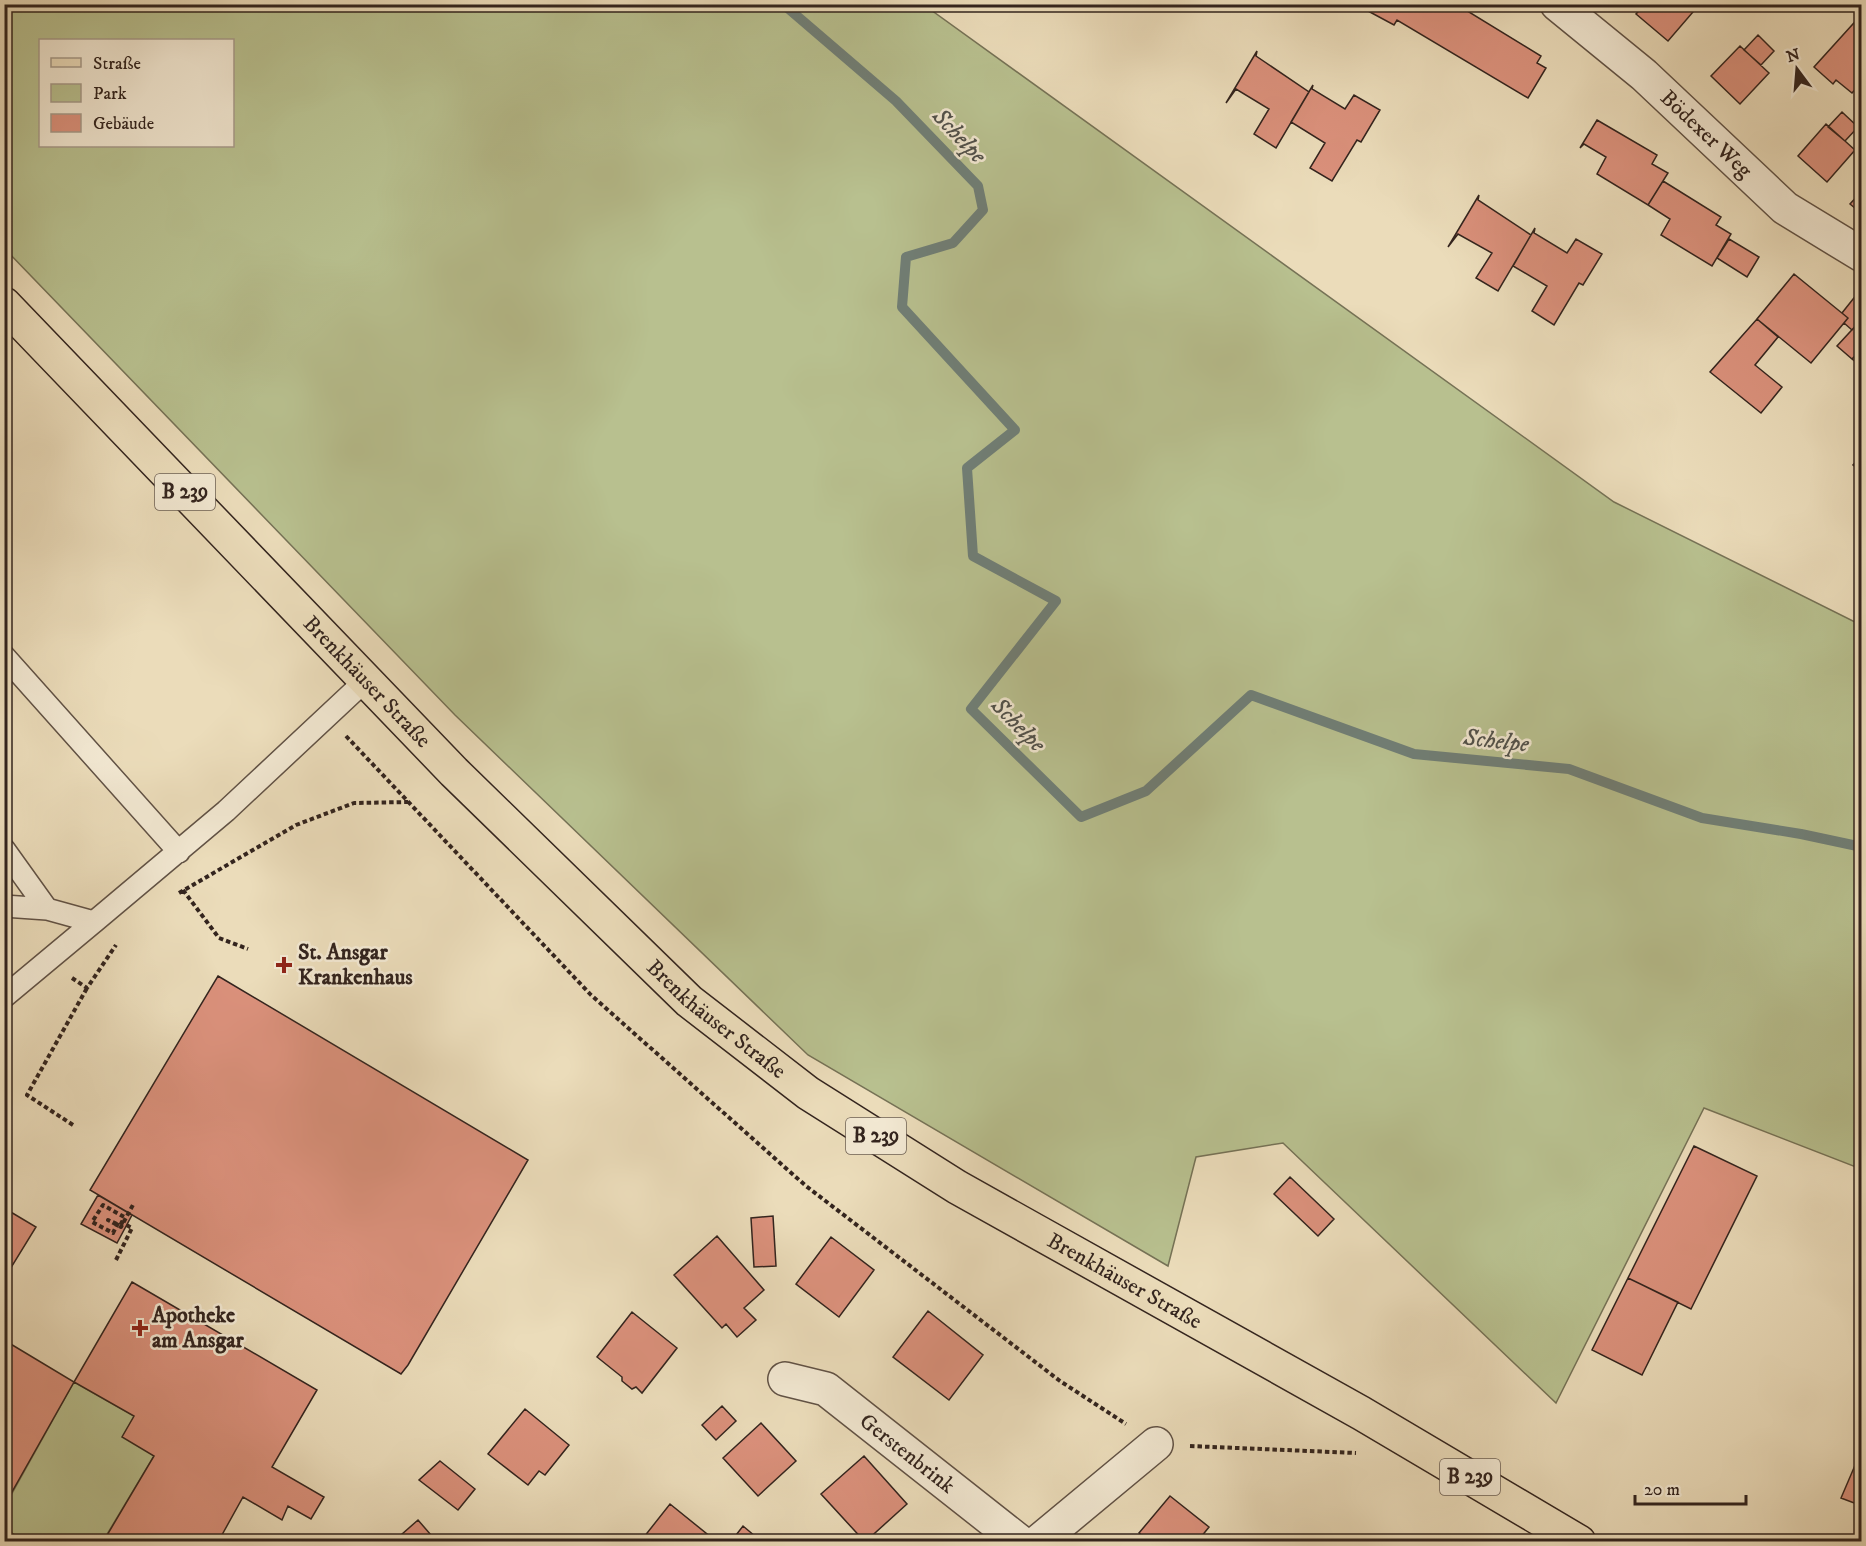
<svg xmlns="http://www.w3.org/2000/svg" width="1866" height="1546" viewBox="0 0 1866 1546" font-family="'IM FELL DW Pica',serif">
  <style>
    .green { fill: #b8c08f; stroke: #767256; stroke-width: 1.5; fill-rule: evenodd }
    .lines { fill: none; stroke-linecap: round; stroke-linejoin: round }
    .stream { stroke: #707f77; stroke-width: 10 }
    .building { fill: #db917c; stroke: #33241e; stroke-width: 1.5 }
    .service-casing { stroke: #615245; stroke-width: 24 }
    .minor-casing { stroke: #615245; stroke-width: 36 }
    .primary-casing { stroke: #33241e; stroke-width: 36 }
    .path { stroke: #33241e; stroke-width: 4; stroke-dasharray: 4.5 3; stroke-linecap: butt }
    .service { stroke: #f2e8d2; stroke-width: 21 }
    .minor { stroke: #f2e8d2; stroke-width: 33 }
    .primary { stroke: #ebdcba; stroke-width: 33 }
    .poi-dot { fill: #8f2418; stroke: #f2e8d2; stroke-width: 2 }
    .labels { text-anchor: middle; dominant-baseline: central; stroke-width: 5; stroke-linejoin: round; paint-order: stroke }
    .shield { fill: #f2e8d2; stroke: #6c5f54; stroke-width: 1.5 }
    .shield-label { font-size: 21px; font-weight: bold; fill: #33241e }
    .street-label { font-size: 22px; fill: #33241e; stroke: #f2e8d2 }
    .poi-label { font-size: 22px; font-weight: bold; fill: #33241e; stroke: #f2e8d2; text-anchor: start }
    .water-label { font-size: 24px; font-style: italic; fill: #51514b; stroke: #f2e8d2 }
  </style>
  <rect width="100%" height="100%" fill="#ebdcba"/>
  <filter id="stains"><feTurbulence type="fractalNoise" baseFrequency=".00333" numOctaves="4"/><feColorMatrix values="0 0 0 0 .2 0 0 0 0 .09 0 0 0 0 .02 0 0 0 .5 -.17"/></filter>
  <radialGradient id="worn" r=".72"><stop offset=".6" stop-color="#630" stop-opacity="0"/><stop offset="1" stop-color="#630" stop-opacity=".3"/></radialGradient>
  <!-- green -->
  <path class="green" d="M 4,5 L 924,5 L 1614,502 L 1861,625 L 1861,1169 L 1704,1108 L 1556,1403 L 1283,1143 L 1196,1157 L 1168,1266 L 808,1055 L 455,715 L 5,249 ZM 40,40 L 232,40 L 232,146 L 40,146 Z
    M 74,1382 L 134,1416 L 154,1456 L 103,1541 L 25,1541 L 5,1529 L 5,1506 Z"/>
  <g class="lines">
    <!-- stream -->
    <path class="stream" d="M 783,4 L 896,101 L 978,186 L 983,210 L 953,243 L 906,257 L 902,307 L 1015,430 L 967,468 L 973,556 L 1056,601 L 971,709 L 1081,817 L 1146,791 L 1251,695 L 1414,754 L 1569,769 L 1702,818 L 1801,834 L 1862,847"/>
  </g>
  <!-- building -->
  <path class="building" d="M 1355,4 L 1456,4 L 1541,56 L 1537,63 L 1546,68 L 1528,98 L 1397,20 L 1394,25 Z
    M 1645,4 L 1699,4 L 1699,5 L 1668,41 L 1636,14 Z
    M 1862,14 L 1862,82 L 1852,93 L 1836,80 L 1833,84 L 1814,67 Z
    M 1758,35 L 1774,51 L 1761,65 L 1744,50 Z
    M 1740,46 L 1769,73 L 1740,104 L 1711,76 Z
    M 1257,51 L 1256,56 L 1309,92 L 1276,148 L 1254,134 L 1269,109 L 1236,89 L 1226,103 Z
    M 1313,85 L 1312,89 L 1345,109 L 1354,95 L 1380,110 L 1361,142 L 1357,140 L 1332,181 L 1310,168 L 1325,143 L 1291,122 Z
    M 1842,112 L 1858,127 L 1845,141 L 1828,127 Z
    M 1597,120 L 1657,155 L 1652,164 L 1668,173 L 1648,205 L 1597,174 L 1606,157 L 1584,144 L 1580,148 Z
    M 1826,124 L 1855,150 L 1827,182 L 1798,156 Z
    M 1663,181 L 1721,217 L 1716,225 L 1731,234 L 1712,266 L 1661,235 L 1670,219 L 1648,205 Z
    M 1862,191 L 1862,214 L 1850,204 Z
    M 1479,195 L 1478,200 L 1531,235 L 1498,291 L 1476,278 L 1492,253 L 1458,234 L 1448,247 Z
    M 1535,228 L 1534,233 L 1567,253 L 1576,239 L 1602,254 L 1583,285 L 1579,283 L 1554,325 L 1532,311 L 1547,286 L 1513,266 Z
    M 1729,239 L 1759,257 L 1747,277 L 1717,258 Z
    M 1794,274 L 1848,318 L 1811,363 L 1757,319 Z
    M 1857,294 L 1862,298 L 1862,319 L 1852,330 L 1844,323 L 1848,318 L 1842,313 Z
    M 1757,319 L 1778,337 L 1755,365 L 1782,387 L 1761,413 L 1710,372 Z
    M 1862,319 L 1862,349 L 1852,359 L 1837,346 Z
    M 1862,349 L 1862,367 L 1852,359 Z
    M 1862,455 L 1862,473 L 1853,465 Z
    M 218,976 L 528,1160 L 408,1365 L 401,1374 L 90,1190 Z
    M 1694,1146 L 1757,1176 L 1691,1309 L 1628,1278 Z
    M 1290,1177 L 1334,1219 L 1318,1236 L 1274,1194 Z
    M 98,1195 L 132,1215 L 117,1243 L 81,1224 Z
    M 4,1208 L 36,1227 L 4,1279 Z
    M 773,1216 L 776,1266 L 754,1267 L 751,1218 Z
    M 717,1236 L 764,1290 L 744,1308 L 756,1320 L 737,1337 L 726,1324 L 722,1328 L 674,1275 Z
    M 831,1237 L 874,1270 L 839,1317 L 796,1284 Z
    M 1628,1278 L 1678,1302 L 1642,1375 L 1592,1350 Z
    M 132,1282 L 317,1390 L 272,1467 L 324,1497 L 311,1519 L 288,1506 L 282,1520 L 243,1497 L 218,1542 L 103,1542 L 154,1456 L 122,1437 L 134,1416 L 74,1382 Z
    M 928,1311 L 983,1355 L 949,1400 L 893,1357 Z
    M 632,1312 L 677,1348 L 642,1393 L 636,1387 L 632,1389 L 622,1381 L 622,1377 L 597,1357 Z
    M 4,1340 L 74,1382 L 4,1506 Z
    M 722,1406 L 736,1421 L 716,1440 L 702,1425 Z
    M 525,1409 L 569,1445 L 545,1475 L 539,1471 L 528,1485 L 488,1454 Z
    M 761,1423 L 796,1461 L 758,1496 L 723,1458 Z
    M 1862,1449 L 1862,1506 L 1841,1498 Z
    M 864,1456 L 907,1504 L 865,1542 L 821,1494 Z
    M 440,1461 L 475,1489 L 458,1510 L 419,1480 Z
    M 1170,1496 L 1209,1527 L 1197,1542 L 1150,1542 L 1139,1533 Z
    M 670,1504 L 717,1542 L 640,1542 Z
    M 418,1520 L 437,1542 L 393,1542 Z
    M 743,1526 L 762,1542 L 733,1539 Z"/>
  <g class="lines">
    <!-- service casing -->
    <g class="service-casing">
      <path id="service" d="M 4,656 L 179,852
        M 4,849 L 47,909
        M 4,906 L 47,909 L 94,922 L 226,811 L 366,680
        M 4,997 L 94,922"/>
    </g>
    <!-- minor casing -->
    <g class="minor-casing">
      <g id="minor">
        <path id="s1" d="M 1557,4 L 1644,75 L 1785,208 L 1862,255"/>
        <path id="s2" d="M 785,1379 L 826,1389 L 1020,1542"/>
        <path d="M 1038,1542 L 1156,1444"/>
      </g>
    </g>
    <!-- primary casing -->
    <g class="primary-casing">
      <g id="primary">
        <path id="s3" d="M 4,304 L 454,772 L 689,1001 L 808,1093 L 957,1187 L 1361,1413 L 1579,1542"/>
      </g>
    </g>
    <!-- path -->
    <path class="path" d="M 346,736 L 591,995 L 806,1186 L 1060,1381 L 1126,1424
      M 183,890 L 219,938 L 248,949
      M 179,893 L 296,825 L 354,803 L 408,802
      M 72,978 L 87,988 L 116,945
      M 73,1125 L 27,1095 L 87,988
      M 117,1224 L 108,1220 L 121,1227 L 134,1203
      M 116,1260 L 132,1228 L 119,1221 L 113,1233 L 92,1222 L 103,1205 L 126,1218
      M 1190,1446 L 1356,1453"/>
    <!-- service -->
    <use href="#service" class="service"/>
    <!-- minor -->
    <use href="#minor" class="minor"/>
    <!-- primary -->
    <use href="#primary" class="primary"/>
  </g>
  <!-- markers -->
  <g class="poi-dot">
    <path d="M281 956h6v6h6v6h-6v6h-6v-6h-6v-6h6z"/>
    <path d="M137 1319h6v6h6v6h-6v6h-6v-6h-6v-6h6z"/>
  </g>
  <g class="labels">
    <!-- shield labels -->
    <g class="shield">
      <rect x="155" y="474" width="60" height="36" rx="4.5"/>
      <rect x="846" y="1118" width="60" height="36" rx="4.5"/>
      <rect x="1440" y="1459" width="60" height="36" rx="4.5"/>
    </g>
    <g class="shield-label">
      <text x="185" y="492">B 239</text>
      <text x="876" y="1136">B 239</text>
      <text x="1470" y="1477">B 239</text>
    </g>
    <!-- street labels -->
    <g class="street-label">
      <text stroke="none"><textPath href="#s1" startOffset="198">Bödexer Weg</textPath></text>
      <text stroke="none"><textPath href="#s3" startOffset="524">Brenkhäuser Straße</textPath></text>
      <text stroke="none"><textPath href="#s3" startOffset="1010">Brenkhäuser Straße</textPath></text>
      <text stroke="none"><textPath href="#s3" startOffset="1496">Brenkhäuser Straße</textPath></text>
      <text stroke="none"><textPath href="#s2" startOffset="146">Gerstenbrink</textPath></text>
    </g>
    <!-- poi labels -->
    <g class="poi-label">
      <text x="298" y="952">St. Ansgar<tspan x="298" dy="25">Krankenhaus</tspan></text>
      <text x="152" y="1315">Apotheke<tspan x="152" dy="25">am Ansgar</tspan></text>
    </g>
    <!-- water labels -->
    <g class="water-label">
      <text transform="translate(959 136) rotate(46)">Schelpe</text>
      <text transform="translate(1018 725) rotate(45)">Schelpe</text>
      <text transform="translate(1496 741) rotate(6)">Schelpe</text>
    </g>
  </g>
  <!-- margin -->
  <rect width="1866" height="1546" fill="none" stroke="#ebdcba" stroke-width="24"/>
  <rect x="6" y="6" width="1854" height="1534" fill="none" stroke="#33241e" stroke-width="3"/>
  <rect x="12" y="12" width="1842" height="1522" fill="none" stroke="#33241e" stroke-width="1.5"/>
  <!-- legend -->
  <rect x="39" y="39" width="195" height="108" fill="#f2e8d2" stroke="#a69a8a" stroke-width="1.5"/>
  <rect x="51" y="58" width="30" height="9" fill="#ebdcba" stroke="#a69a8a" stroke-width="1.5"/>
  <text x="93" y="69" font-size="18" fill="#33241e">Straße</text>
  <rect x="51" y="84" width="30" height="18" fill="#b8c08f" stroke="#a69a8a" stroke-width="1.5"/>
  <text x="93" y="99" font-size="18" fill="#33241e">Park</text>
  <rect x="51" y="114" width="30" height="18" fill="#db917c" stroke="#a69a8a" stroke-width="1.5"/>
  <text x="93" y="129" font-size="18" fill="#33241e">Gebäude</text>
  <!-- north arrow -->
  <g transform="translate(1797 69) rotate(344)" stroke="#f2e8d2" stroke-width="4.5" paint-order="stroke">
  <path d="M0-4.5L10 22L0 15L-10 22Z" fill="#33241e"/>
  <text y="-9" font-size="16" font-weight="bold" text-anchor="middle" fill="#33241e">N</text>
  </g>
  <!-- scale -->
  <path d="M1635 1495v9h111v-9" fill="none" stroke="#33241e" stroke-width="3"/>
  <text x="1644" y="1495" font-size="18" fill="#33241e" stroke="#f2e8d2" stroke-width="4.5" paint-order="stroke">20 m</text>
  <rect width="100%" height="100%" filter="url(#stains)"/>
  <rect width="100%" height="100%" fill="url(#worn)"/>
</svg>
